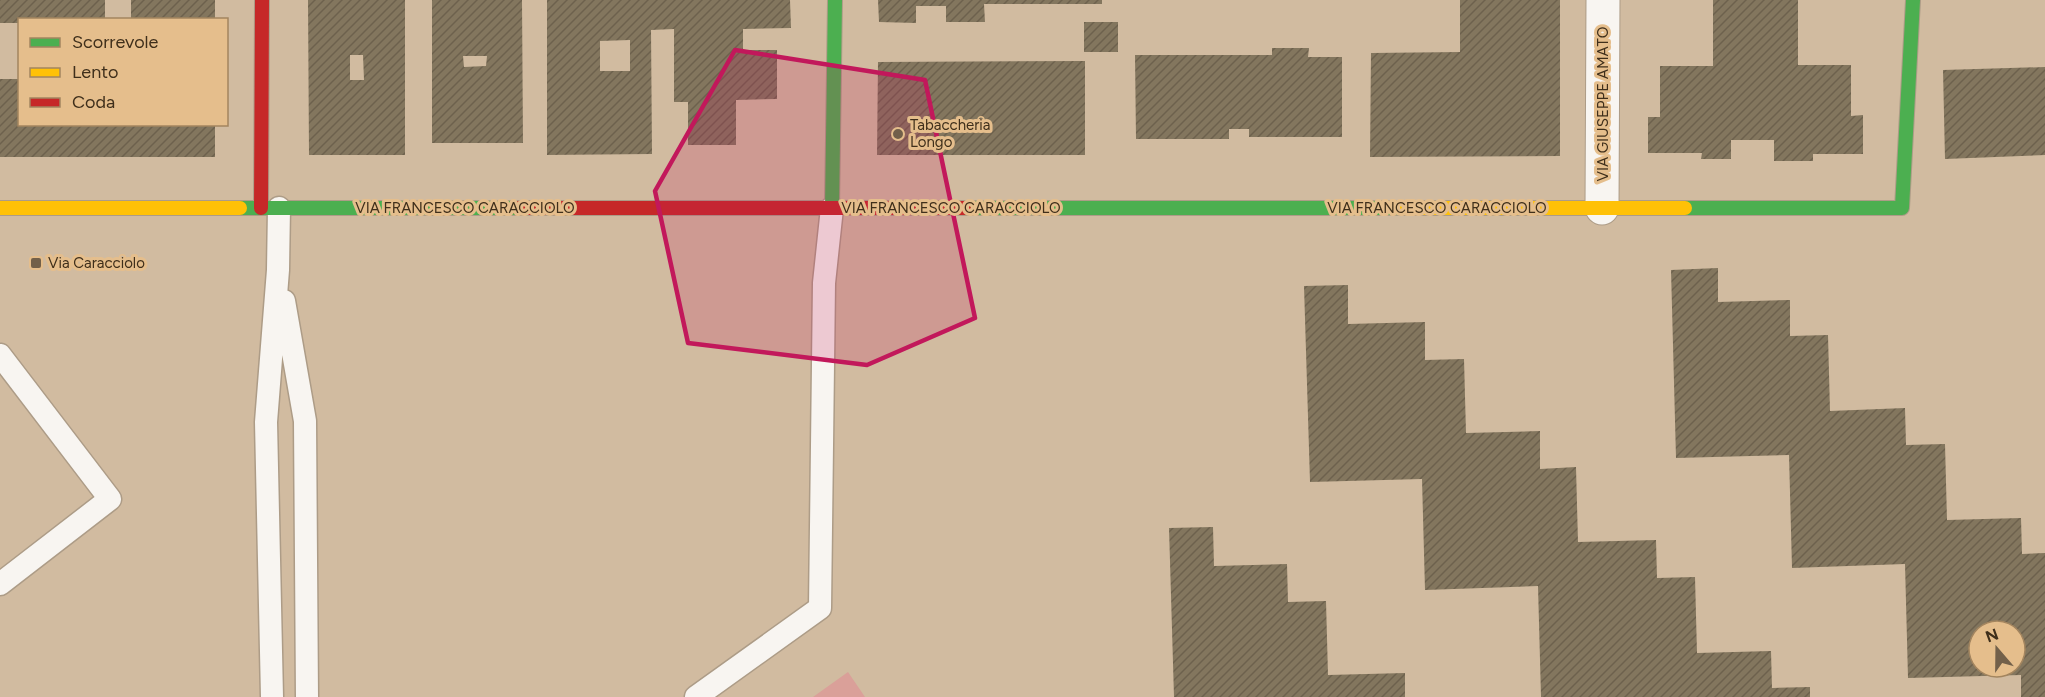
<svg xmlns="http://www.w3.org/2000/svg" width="2045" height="697" viewBox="0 0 2045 697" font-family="Figtree,sans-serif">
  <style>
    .garden { fill: #daa099 }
    .building { fill: url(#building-hatch); fill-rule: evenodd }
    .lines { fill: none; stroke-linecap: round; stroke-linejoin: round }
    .lane-casing { stroke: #ad9c87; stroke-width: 25 }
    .street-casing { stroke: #ad9c87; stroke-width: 35 }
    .fast-casing { stroke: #ad9c87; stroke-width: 16 }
    .slow-casing { stroke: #ad9c87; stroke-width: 16 }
    .jam-casing { stroke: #ad9c87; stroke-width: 16 }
    .lane { stroke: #f8f5f1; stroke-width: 22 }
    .street { stroke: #f8f5f1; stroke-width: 33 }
    .fast { stroke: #4caf50; stroke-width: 14 }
    .slow { stroke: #ffc107; stroke-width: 14 }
    .jam { stroke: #c62828; stroke-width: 14 }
    .marked { fill: #c2185b; fill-opacity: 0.2; stroke: #c2185b; stroke-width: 4.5; stroke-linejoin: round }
    .poi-dot { fill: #72604a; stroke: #e5be8c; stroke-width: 2 }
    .labels { text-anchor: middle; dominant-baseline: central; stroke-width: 6; stroke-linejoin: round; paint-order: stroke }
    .street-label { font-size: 15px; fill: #3f2f1b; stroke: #e5be8c }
    .poi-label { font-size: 15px; fill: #3f2f1b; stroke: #e5be8c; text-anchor: start }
  </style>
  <defs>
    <pattern id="building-hatch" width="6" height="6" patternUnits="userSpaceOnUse" patternTransform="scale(1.5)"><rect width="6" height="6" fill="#83765e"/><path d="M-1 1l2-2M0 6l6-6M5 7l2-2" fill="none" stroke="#6d614d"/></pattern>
  </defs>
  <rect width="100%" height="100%" fill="#d1bba0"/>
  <!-- garden -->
  <path class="garden" d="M 848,672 L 865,697 L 813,697 Z"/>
  <!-- building -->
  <path class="building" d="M 0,0 L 105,0 L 105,20 L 20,20 L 20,23 L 0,23 Z
    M 131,0 L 215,0 L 215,20 L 131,20 Z
    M 308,0 L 405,0 L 405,155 L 309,155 ZM 350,55 L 363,55 L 364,80 L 350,80 Z
    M 432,0 L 522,0 L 523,143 L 432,143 ZM 463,56 L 487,56 L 486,66 L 464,67 Z
    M 547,0 L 790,0 L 791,28 L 743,29 L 743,50 L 777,50 L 777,99 L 736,100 L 736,145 L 688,145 L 688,102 L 674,102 L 674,29 L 651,30 L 652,154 L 547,155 ZM 630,40 L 630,71 L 600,71 L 600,41 Z
    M 878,0 L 1102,0 L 1102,4 L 984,4 L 985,22 L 946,22 L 946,6 L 916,6 L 916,23 L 879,22 Z
    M 1460,0 L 1560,0 L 1560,156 L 1370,157 L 1371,53 L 1460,52 Z
    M 1713,0 L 1798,0 L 1798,65 L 1851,65 L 1851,116 L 1863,115 L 1863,154 L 1813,154 L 1813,161 L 1774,161 L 1774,140 L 1731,140 L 1731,159 L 1701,159 L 1702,153 L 1648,153 L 1648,117 L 1660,117 L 1660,66 L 1713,66 Z
    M 1084,22 L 1118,22 L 1118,52 L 1084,52 Z
    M 1272,48 L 1309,48 L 1308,57 L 1342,57 L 1342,137 L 1249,137 L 1249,129 L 1229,129 L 1229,139 L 1136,139 L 1135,55 L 1272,55 Z
    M 1085,61 L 1085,155 L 877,155 L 878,62 Z
    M 2045,67 L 2045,155 L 1945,159 L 1943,70 Z
    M 0,79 L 20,79 L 20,124 L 215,124 L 215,157 L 0,157 Z
    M 1718,268 L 1718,302 L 1790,300 L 1790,336 L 1828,335 L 1830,411 L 1905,408 L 1906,445 L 1945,444 L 1947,520 L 2021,518 L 2022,554 L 2045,553 L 2045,697 L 2021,697 L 2021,675 L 1908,678 L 1905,564 L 1792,568 L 1789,455 L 1676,458 L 1671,270 ZM 1979,631 L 2015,631 L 2015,667 L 1979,667 Z
    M 1348,285 L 1348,324 L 1425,322 L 1425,360 L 1464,359 L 1466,433 L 1540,431 L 1540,469 L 1576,467 L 1578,542 L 1656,540 L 1657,578 L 1695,577 L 1697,653 L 1771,651 L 1772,688 L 1810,687 L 1810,697 L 1541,697 L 1538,586 L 1425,590 L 1422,479 L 1310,482 L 1304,286 Z
    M 1213,527 L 1214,566 L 1287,564 L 1288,602 L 1326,601 L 1328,675 L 1405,673 L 1405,697 L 1174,697 L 1169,528 Z"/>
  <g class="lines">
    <!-- lane casing -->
    <g class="lane-casing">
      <path id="lane" d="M 284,301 L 305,421 L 307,697
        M 0,355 L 110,499 L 0,584
        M 272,697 L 266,422 L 278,270 L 279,208
        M 696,697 L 820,608 L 824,283 L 832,208"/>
    </g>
    <!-- street casing -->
    <g class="street-casing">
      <path id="street" d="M 1602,208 L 1603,0"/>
    </g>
    <!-- fast casing -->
    <g class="fast-casing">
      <path id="fast" d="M 240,208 L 518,208
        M 832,208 L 835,0
        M 964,208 L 1402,208
        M 1685,208 L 1902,208 L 1913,0"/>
    </g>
    <!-- slow casing -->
    <g class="slow-casing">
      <path id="slow" d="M 0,208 L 240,208
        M 1402,208 L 1685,208"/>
    </g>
    <!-- jam casing -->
    <g class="jam-casing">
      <path id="jam" d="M 261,208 L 262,0
        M 518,208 L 964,208"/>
    </g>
    <!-- lane -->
    <use href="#lane" class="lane"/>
    <!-- street -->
    <use href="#street" class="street"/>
    <!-- fast -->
    <use href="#fast" class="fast"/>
    <!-- slow -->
    <use href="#slow" class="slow"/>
    <!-- jam -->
    <use href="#jam" class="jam"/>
  </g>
  <!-- marked area -->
  <path class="marked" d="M 735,50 L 925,80 L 975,318 L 867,365 L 688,343 L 655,191 Z"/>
  <!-- markers -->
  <g class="poi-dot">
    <circle cx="898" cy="134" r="6"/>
    <rect x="30" y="257" width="12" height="12" rx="3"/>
  </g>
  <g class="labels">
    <!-- street labels -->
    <g class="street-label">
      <text transform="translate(1603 104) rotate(-90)">VIA GIUSEPPE AMATO</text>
      <text x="465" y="208">VIA FRANCESCO CARACCIOLO</text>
      <text x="951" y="208">VIA FRANCESCO CARACCIOLO</text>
      <text x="1437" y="208">VIA FRANCESCO CARACCIOLO</text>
    </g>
    <!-- poi labels -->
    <g class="poi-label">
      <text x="910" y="125">Tabaccheria<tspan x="910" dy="17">Longo</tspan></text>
      <text x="48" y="263">Via Caracciolo</text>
    </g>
  </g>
  <!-- legend -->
  <rect x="18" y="18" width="210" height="108" fill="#e5be8c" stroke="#a3855f" stroke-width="1.5"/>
  <rect x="30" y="38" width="30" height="9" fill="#4caf50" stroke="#a3855f" stroke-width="1.5"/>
  <text x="72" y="48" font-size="18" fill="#3f2f1b">Scorrevole</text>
  <rect x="30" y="68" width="30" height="9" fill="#ffc107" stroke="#a3855f" stroke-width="1.5"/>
  <text x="72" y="78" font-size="18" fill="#3f2f1b">Lento</text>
  <rect x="30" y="98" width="30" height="9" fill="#c62828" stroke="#a3855f" stroke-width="1.5"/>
  <text x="72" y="108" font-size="18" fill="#3f2f1b">Coda</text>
  <!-- north arrow -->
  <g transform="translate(1997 649) rotate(340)"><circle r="28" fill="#e5be8c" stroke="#a3855f" stroke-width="1.5"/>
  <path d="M0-4.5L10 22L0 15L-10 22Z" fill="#72604a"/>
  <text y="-9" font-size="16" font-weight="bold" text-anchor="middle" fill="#3f2f1b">N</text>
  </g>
</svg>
